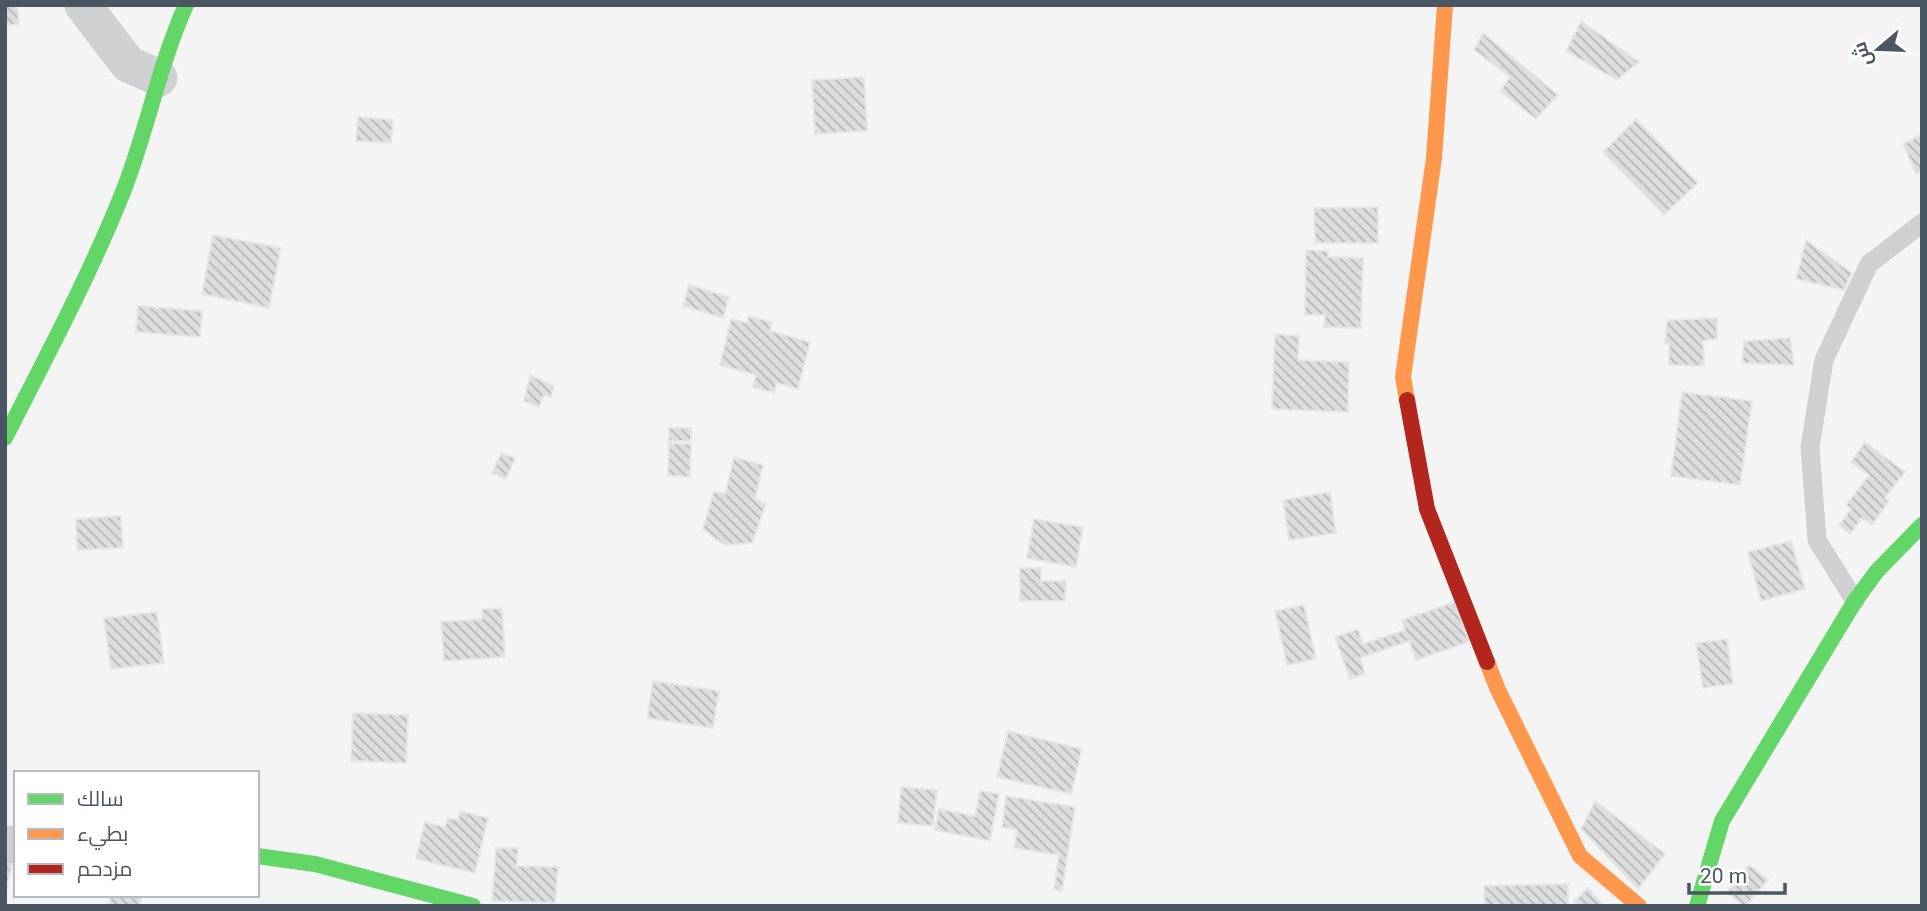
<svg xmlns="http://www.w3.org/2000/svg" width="1927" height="911" viewBox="0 0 1927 911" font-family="Roboto,Cairo,sans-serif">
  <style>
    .building { fill: url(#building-back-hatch); stroke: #e5e6e7; stroke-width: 2 }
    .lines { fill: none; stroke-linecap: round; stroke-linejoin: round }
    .lane { stroke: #ced0d2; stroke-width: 19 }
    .street { stroke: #ced0d2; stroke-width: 37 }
    .fast { stroke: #63d668; stroke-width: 16 }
    .slow { stroke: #ff974d; stroke-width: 16 }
    .jam { stroke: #b3261e; stroke-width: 16 }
  </style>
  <defs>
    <pattern id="building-back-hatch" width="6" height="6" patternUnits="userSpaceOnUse" patternTransform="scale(1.75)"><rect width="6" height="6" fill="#ddddde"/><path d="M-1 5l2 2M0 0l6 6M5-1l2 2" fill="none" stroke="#b5b6b7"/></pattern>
  </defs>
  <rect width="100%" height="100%" fill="#f4f4f4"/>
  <!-- building -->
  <path class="building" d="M 5,5 L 17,5 L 19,24 L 5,26 Z
    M 1581,21 L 1639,62 L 1617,80 L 1566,51 Z
    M 1483,33 L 1558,95 L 1536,119 L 1500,91 L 1510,77 L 1474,50 Z
    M 864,77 L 867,131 L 815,134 L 812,80 Z
    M 358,117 L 393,120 L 391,143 L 356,141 Z
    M 1636,119 L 1698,183 L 1664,215 L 1603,152 Z
    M 1922,134 L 1922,171 L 1916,174 L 1903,144 Z
    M 1378,207 L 1378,243 L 1315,243 L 1314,208 Z
    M 213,235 L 281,248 L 269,308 L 202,294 Z
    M 1806,240 L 1852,273 L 1844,290 L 1796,279 Z
    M 1306,250 L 1328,251 L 1328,257 L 1363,258 L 1361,328 L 1324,327 L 1325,315 L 1305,315 Z
    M 689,285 L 729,297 L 723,318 L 683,306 Z
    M 138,306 L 202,311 L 200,337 L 136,332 Z
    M 749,316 L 772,322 L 770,331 L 810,342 L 798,389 L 777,383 L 774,393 L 753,387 L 756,375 L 720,365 L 731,319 L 747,323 Z
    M 1717,318 L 1717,339 L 1703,341 L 1704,366 L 1669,365 L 1669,344 L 1665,344 L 1667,320 Z
    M 1275,334 L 1299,336 L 1298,360 L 1349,362 L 1348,412 L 1272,409 Z
    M 1790,338 L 1794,365 L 1742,363 L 1744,341 Z
    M 530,375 L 554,386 L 551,397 L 544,395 L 539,407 L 524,401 Z
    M 1682,392 L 1752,401 L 1740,485 L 1671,476 Z
    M 669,428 L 691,428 L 691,441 L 669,441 Z
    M 1865,442 L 1905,472 L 1885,498 L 1889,501 L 1872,525 L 1862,518 L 1850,534 L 1839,525 L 1851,509 L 1846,505 L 1869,475 L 1851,462 Z
    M 669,443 L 691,444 L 690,477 L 668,476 Z
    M 501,453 L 515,458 L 506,479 L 492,473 Z
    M 734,457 L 763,465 L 755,499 L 766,504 L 752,543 L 724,545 L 703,529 L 714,491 L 725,494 Z
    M 1330,492 L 1336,533 L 1289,540 L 1283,500 Z
    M 121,516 L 123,548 L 77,550 L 76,519 Z
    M 1034,519 L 1083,527 L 1076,567 L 1027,558 Z
    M 1791,541 L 1805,589 L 1761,601 L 1748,552 Z
    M 1020,568 L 1041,568 L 1041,581 L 1066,581 L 1065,601 L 1020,601 Z
    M 1455,602 L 1469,642 L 1416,660 L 1409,641 L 1360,658 L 1365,674 L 1350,679 L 1335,637 L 1358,629 L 1363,644 L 1405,630 L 1402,620 Z
    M 1304,605 L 1316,659 L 1287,665 L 1275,611 Z
    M 502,608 L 505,657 L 444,661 L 441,622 L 482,619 L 482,609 Z
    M 157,612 L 164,663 L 111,669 L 104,618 Z
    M 1727,639 L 1733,684 L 1703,688 L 1696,643 Z
    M 653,681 L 719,691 L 713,728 L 647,718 Z
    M 353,713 L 408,715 L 406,763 L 351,761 Z
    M 1008,731 L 1082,749 L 1071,794 L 997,777 Z
    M 901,787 L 937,790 L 933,826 L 898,823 Z
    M 980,791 L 999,794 L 990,841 L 935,830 L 939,809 L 975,816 Z
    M 1006,796 L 1075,807 L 1062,891 L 1054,889 L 1059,855 L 1014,848 L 1017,830 L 1002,827 Z
    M 1595,801 L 1665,854 L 1638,889 L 1581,829 Z
    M 460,811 L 488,818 L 475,873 L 416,859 L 425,822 L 445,827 L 448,818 L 458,820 Z
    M 496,848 L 518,848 L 517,866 L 558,867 L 555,903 L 492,901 Z
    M 5,862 L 12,864 L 6,893 L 5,893 Z
    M 1749,865 L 1768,880 L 1746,906 L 1744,906 L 1727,892 Z
    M 1568,884 L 1568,906 L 1485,906 L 1484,886 Z
    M 1588,888 L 1604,906 L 1578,906 L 1574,901 Z
    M 111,895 L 142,895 L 139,906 L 108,906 Z"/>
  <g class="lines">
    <!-- lane -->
    <path class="lane" d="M 1855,601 L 1817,540 L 1810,447 L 1824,360 L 1869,264 L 1922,223"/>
    <!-- street -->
    <path class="street" d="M 83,5 L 128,64 L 159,78
      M 5,845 L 16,844"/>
    <!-- fast -->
    <path class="fast" d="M 5,438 C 46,357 89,277 123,192 C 147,131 159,65 186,5
      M 257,856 L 315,864 L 473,906
      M 1697,906 L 1722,821 L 1855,601 L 1877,571 L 1922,525"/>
    <!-- slow -->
    <path class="slow" d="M 1407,400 L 1403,377 L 1434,158 L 1445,5
      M 1487,662 L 1498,690 L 1580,856 L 1639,906"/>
    <!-- jam -->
    <path class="jam" d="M 1407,400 L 1427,509 L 1487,662"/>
  </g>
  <!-- border -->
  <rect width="1927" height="911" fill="none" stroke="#4a5661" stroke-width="14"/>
  <!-- legend -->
  <rect x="14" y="771" width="245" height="126" fill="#ffffff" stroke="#b7bbc0" stroke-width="2"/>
  <rect x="28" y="794" width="35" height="10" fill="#63d668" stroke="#b7bbc0" stroke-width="2"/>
  <text x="77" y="806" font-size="21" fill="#4a5661">سالك</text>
  <rect x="28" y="829" width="35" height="10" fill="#ff974d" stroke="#b7bbc0" stroke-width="2"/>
  <text x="77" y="841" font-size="21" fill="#4a5661">بطيء</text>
  <rect x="28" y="864" width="35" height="10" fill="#b3261e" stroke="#b7bbc0" stroke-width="2"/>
  <text x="77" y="876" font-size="21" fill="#4a5661">مزدحم</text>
  <!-- north arrow -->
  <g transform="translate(1878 49) rotate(251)" stroke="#ffffff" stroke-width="5" paint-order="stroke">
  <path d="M0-5L12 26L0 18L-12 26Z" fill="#4a5661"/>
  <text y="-10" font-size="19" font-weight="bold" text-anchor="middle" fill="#4a5661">ش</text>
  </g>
  <!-- scale -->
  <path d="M1689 883v10h96v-10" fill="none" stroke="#4a5661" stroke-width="3.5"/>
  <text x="1700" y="883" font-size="21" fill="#4a5661" stroke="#ffffff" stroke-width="5" paint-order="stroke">20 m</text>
</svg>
